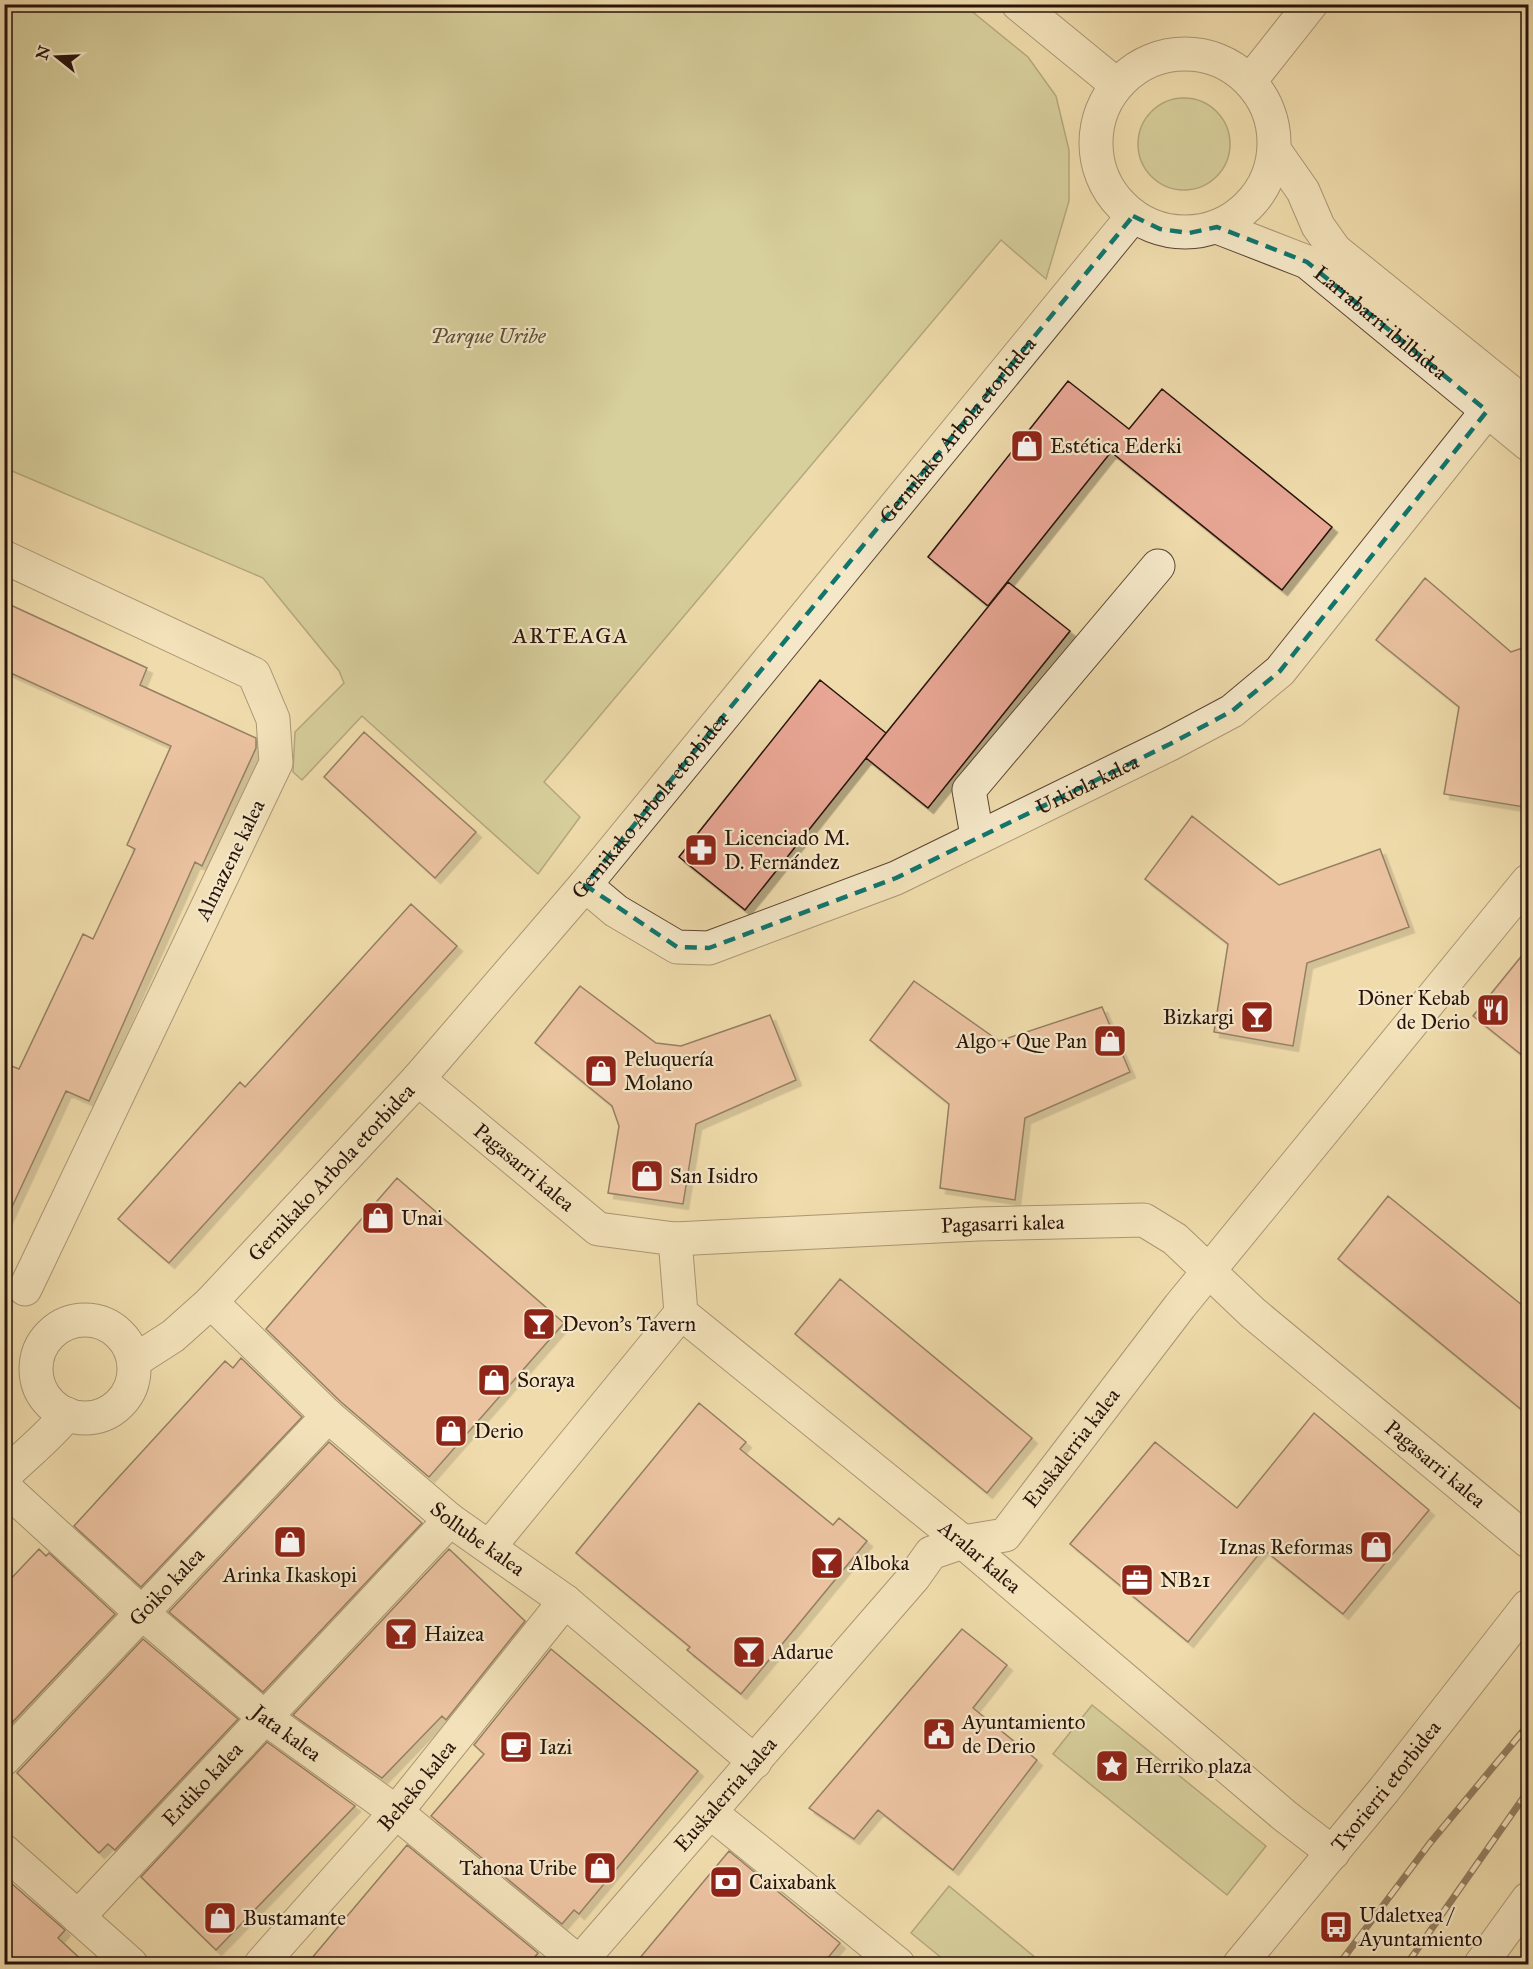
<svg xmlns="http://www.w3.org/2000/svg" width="1533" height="1969" viewBox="0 0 1533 1969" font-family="'IM FELL Great Primer',serif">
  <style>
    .green { fill: #bac089; stroke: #716a4a; stroke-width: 1.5 }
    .building { fill: #e8a694; stroke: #28130b; stroke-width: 1.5; filter: url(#shadow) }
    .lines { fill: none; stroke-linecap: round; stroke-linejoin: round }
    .minor-casing { stroke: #5a4533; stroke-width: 35 }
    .minor { stroke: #f5e8c9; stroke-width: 33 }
    .rail-casing { stroke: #28130b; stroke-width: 7 }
    .rail { stroke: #f5e8c9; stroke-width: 4.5; stroke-dasharray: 14; stroke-linecap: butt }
    .marked { fill: none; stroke: #0f766e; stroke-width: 4.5; stroke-dasharray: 12 8; stroke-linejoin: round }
    .labels { text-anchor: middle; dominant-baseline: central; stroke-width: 4.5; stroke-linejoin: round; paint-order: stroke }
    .street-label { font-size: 21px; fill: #28130b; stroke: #f5e8c9 }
    .park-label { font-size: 21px; font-style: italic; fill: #5b5037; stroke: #f5e8c9 }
    .poi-label { font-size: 21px; fill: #28130b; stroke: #f5e8c9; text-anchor: start }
    .neighbourhood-label { font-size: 22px; letter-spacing: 1.5px; fill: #28130b; stroke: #f5e8c9 }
  </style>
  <defs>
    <filter id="shadow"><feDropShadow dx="5.5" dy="5.5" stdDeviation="0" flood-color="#0004"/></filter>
  </defs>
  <rect width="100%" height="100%" fill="#efdbac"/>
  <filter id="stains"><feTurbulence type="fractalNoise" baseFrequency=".00333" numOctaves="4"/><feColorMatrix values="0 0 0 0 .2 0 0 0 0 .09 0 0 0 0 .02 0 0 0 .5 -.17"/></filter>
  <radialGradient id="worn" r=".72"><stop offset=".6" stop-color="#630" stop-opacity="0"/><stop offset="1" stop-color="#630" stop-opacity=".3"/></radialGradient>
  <!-- green -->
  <path class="green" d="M 5,4 L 964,5 L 1028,57 L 1056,96 L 1069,150 L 1069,201 L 1046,279 L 1001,240 L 544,782 L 580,817 L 538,874 L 362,716 L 302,780 L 293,772 L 295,732 L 344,683 L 339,671 L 263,578 L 5,468 Z
    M1138 144a46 46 0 1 1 92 0a46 46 0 1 1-92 0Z
    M 1092,1705 L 1266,1846 L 1227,1895 L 1053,1754 Z
    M 949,1886 L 1043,1964 L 949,1964 L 911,1933 Z"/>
  <!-- building -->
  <path class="building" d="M 1068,381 L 1129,429 L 1162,389 L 1332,527 L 1282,590 L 1111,452 L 988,606 L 928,557 Z
    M 1425,578 L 1511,652 L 1528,646 L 1528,777 L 1524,807 L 1444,794 L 1459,707 L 1376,640 Z
    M 1008,582 L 1070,631 L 928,808 L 866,758 Z
    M 4,602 L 147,668 L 140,685 L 256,738 L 256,748 L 202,866 L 195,862 L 89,1101 L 66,1091 L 4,1224 L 4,1063 L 19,1069 L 83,934 L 93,939 L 135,849 L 127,845 L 171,746 L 4,670 Z
    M 820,680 L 886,733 L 745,910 L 679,857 Z
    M 364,732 L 476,832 L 435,878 L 324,777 Z
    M 1192,816 L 1279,885 L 1380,849 L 1409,927 L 1307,963 L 1293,1046 L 1214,1032 L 1228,944 L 1145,879 Z
    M 411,904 L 457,946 L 169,1263 L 118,1219 L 240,1082 L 245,1087 Z
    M 1528,948 L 1528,1060 L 1473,1016 Z
    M 914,981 L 999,1041 L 1102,1007 L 1130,1072 L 1025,1118 L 1015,1200 L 940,1188 L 949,1104 L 870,1040 Z
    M 580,986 L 656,1043 L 681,1046 L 770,1015 L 796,1080 L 696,1124 L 683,1204 L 608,1193 L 619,1126 L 612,1106 L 535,1043 Z
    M 397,1178 L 564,1323 L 429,1477 L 341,1402 L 266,1329 Z
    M 1388,1196 L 1528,1310 L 1528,1415 L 1338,1259 Z
    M 840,1279 L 1032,1438 L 987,1493 L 795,1334 Z
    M 241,1358 L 302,1417 L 141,1587 L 74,1526 L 225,1361 L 233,1368 Z
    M 699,1403 L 746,1442 L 740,1449 L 833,1525 L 839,1518 L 867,1541 L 741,1694 L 687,1650 L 690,1647 L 576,1553 Z
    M 1314,1413 L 1429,1510 L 1343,1614 L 1263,1549 L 1188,1642 L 1070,1544 L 1155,1442 L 1237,1508 Z
    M 329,1442 L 422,1523 L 263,1692 L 169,1612 Z
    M 39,1549 L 46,1556 L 49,1553 L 115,1614 L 4,1731 L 4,1586 Z
    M 449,1549 L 525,1621 L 446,1720 L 442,1716 L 382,1778 L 293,1715 Z
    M 962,1629 L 1007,1665 L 973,1708 L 1037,1760 L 953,1870 L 878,1810 L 854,1839 L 809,1808 Z
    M 143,1639 L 238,1719 L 115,1850 L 108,1844 L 99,1853 L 17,1773 Z
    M 551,1649 L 698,1771 L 579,1914 L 574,1910 L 562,1924 L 431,1816 L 484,1754 L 474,1745 Z
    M 267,1742 L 355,1806 L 216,1950 L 141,1877 Z
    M 407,1845 L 538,1953 L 528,1965 L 306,1965 Z
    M 729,1851 L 840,1943 L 822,1965 L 634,1965 Z
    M 4,1877 L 65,1930 L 58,1938 L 87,1965 L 4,1965 Z"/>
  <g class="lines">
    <!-- minor casing -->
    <g class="minor-casing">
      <g id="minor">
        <path d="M 1018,4 L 1117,85"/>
        <circle cx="1185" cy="143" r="89"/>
        <path d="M 1250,81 L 1311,4"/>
        <path d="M 1275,151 L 1303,191 L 1318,226 L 1335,250 L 1528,406"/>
        <path id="s1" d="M 1217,227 L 1307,262 L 1528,444"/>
        <path d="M 4,557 L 254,674 L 273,719 L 276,763 L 25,1289"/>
        <path d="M 977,836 L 969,790 L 1158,566"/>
        <path id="s2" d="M 585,885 L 616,911 L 677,947 L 709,948 L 896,878 L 1170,744 L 1232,711 L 1280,671 L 1487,411"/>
        <path id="s3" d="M 418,1079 L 598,1229 L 675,1239 L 978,1224 L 1144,1220 L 1175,1239 L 1253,1313 L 1528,1541"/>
        <path id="s4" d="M 675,1239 L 681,1313 L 963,1542 L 1285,1816 L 1333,1853"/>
        <path id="s5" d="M 211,1302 L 328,1416 L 450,1520 L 565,1601 L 755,1762"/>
        <circle cx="85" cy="1369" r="49"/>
        <path id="s6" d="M 134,1361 L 173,1336 L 211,1302 L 418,1079 L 585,885 L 1133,216"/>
        <path d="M 4,1476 C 25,1455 49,1437 67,1414"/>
        <path id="s7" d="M 4,1487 L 143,1614 L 264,1717 L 396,1812 L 581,1964"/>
        <path d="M 490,1546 L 681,1313"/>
        <path id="s8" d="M 4,1759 L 328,1416"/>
        <path d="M 710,1812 L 898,1964"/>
        <path d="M 4,1851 L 131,1964"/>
        <path id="s9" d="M 78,1917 L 450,1520"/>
        <path id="s10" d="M 261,1964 L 396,1812 L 565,1601"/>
        <path id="s11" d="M 578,1964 L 914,1577 L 931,1553 L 963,1542 L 1005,1535 L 1180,1306 L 1528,881"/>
        <path id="s12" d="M 1240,1964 L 1384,1790 L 1528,1606"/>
        <path d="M 1481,1964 L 1528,1899"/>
      </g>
    </g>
    <!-- minor -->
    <use href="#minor" class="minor"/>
    <!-- rail casing -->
    <g class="rail-casing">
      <path id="rail" d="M 1339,1964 L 1430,1843 L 1528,1725
        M 1407,1964 L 1528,1791"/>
    </g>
    <!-- rail -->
    <use href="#rail" class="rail"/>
  </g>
  <!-- marked area -->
  <path d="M0 0H1533V1969H0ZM 1133,216 L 1160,229 L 1189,233 L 1217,227 L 1307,262 L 1487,411 L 1280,671 L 1232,711 L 1170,744 L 896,878 L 709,948 L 677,947 L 585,885 Z" fill="#efdbac" fill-opacity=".55" fill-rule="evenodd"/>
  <path class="marked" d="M 1133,216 L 1160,229 L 1189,233 L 1217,227 L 1307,262 L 1487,411 L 1280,671 L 1232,711 L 1170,744 L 896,878 L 709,948 L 677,947 L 585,885 Z"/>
  <!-- icons -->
  <defs>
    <g id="shop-square" transform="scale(1.725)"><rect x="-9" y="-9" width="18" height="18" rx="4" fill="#8f2418" stroke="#f5e8c9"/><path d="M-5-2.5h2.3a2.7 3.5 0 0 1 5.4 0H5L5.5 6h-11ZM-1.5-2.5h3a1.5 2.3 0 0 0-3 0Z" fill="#fff"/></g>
    <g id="pharmacy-square" transform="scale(1.725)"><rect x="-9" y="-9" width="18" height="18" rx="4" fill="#8f2418" stroke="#f5e8c9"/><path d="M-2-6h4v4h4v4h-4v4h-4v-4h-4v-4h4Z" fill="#fff"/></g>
    <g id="restaurant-square" transform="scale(1.725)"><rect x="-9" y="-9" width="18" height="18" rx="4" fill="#8f2418" stroke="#f5e8c9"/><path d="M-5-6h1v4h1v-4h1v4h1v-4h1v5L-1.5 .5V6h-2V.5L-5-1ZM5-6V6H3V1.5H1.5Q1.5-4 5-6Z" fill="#fff"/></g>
    <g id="bar-square" transform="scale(1.725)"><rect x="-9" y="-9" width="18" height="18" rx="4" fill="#8f2418" stroke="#f5e8c9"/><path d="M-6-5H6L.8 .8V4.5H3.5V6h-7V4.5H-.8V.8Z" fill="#fff"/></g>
    <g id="office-square" transform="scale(1.725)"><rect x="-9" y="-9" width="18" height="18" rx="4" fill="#8f2418" stroke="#f5e8c9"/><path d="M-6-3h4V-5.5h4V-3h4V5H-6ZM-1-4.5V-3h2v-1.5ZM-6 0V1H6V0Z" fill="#fff"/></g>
    <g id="civic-square" transform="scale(1.725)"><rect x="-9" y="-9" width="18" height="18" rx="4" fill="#8f2418" stroke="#f5e8c9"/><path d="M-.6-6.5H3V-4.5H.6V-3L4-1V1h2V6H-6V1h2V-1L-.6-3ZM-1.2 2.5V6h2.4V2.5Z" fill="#fff"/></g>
    <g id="cafe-square" transform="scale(1.725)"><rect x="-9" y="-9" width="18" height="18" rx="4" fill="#8f2418" stroke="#f5e8c9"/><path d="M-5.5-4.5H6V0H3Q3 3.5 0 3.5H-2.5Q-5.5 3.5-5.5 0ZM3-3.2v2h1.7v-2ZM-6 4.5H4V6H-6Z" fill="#fff"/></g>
    <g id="sight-square" transform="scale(1.725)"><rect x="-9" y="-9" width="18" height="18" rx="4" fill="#8f2418" stroke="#f5e8c9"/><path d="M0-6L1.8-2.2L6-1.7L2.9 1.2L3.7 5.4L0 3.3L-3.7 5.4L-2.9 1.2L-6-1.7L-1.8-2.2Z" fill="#fff"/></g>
    <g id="bank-square" transform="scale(1.725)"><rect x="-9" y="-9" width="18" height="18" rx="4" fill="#8f2418" stroke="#f5e8c9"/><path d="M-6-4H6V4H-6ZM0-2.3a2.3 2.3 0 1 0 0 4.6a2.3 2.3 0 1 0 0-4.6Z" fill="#fff"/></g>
    <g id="bus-square" transform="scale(1.725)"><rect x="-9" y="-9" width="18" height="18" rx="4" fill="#8f2418" stroke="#f5e8c9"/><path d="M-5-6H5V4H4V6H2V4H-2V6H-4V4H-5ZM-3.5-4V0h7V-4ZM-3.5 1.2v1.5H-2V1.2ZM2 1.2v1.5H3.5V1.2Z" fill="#fff"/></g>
  </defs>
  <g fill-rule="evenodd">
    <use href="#shop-square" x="1027" y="446"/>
    <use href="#pharmacy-square" x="701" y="850"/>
    <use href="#restaurant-square" x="1493" y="1010"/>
    <use href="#bar-square" x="1257" y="1017"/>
    <use href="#shop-square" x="1110" y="1041"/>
    <use href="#shop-square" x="601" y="1071"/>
    <use href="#shop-square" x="647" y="1176"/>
    <use href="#shop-square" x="378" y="1218"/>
    <use href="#bar-square" x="539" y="1324"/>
    <use href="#shop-square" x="494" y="1380"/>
    <use href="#shop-square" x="451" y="1431"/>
    <use href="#shop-square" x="290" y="1542"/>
    <use href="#shop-square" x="1376" y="1547"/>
    <use href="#bar-square" x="827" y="1563"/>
    <use href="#office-square" x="1137" y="1580"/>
    <use href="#bar-square" x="401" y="1634"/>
    <use href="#bar-square" x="749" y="1652"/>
    <use href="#civic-square" x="939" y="1734"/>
    <use href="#cafe-square" x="516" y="1747"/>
    <use href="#sight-square" x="1112" y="1766"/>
    <use href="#shop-square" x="600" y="1868"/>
    <use href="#bank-square" x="726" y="1882"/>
    <use href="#shop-square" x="220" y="1918"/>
    <use href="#bus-square" x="1336" y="1927"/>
  </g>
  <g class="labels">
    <!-- street labels -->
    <g class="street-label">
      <text stroke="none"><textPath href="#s1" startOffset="192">Larrabarri ibilbidea</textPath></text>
      <text stroke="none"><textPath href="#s6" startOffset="1246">Gernikako Arbola etorbidea</textPath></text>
      <text stroke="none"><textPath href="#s2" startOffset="556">Urkiola kalea</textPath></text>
      <text stroke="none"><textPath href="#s6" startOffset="760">Gernikako Arbola etorbidea</textPath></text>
      <text transform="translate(230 860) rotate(-64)">Almazene kalea</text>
      <text stroke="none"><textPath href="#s3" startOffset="138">Pagasarri kalea</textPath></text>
      <text stroke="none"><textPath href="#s6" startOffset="274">Gernikako Arbola etorbidea</textPath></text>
      <text stroke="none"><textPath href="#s3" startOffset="640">Pagasarri kalea</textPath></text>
      <text stroke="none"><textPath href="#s11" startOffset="728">Euskalerria kalea</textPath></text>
      <text stroke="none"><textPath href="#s3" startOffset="1162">Pagasarri kalea</textPath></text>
      <text stroke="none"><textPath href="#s5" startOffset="357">Sollube kalea</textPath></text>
      <text stroke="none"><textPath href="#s4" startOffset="460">Aralar kalea</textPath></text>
      <text stroke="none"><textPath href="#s8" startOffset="237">Goiko kalea</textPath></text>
      <text stroke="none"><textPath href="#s7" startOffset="375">Jata kalea</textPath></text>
      <text stroke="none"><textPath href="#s9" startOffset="182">Erdiko kalea</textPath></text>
      <text stroke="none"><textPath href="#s10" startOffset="237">Beheko kalea</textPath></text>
      <text stroke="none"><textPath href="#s12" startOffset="230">Txorierri etorbidea</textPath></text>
      <text stroke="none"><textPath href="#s11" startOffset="225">Euskalerria kalea</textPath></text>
    </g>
    <!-- park labels -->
    <g class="park-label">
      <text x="488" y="336">Parque Uribe</text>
    </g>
    <!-- poi labels -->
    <g class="poi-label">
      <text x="1050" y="446">Estética Ederki</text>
      <text x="724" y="838">Licenciado M.<tspan x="724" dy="24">D. Fernández</tspan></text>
      <text x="1470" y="998" text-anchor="end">Döner Kebab<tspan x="1470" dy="24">de Derio</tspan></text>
      <text x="1234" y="1017" text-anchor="end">Bizkargi</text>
      <text x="1087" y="1041" text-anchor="end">Algo + Que Pan</text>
      <text x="624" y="1059">Peluquería<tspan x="624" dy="24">Molano</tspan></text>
      <text x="670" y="1176">San Isidro</text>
      <text x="401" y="1218">Unai</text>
      <text x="562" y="1324">Devon's Tavern</text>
      <text x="517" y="1380">Soraya</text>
      <text x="474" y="1431">Derio</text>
      <text x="1353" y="1547" text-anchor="end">Iznas Reformas</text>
      <text x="850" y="1563">Alboka</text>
      <text x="290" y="1575" text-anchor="middle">Arinka Ikaskopi</text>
      <text x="1160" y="1580">NB21</text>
      <text x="424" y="1634">Haizea</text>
      <text x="772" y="1652">Adarue</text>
      <text x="962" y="1722">Ayuntamiento<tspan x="962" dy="24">de Derio</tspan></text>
      <text x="539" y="1747">Iazi</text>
      <text x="1135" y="1766">Herriko plaza</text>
      <text x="577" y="1868" text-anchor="end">Tahona Uribe</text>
      <text x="749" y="1882">Caixabank</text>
      <text x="1359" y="1915">Udaletxea /<tspan x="1359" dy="24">Ayuntamiento</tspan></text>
      <text x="243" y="1918">Bustamante</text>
    </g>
    <!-- neighbourhood labels -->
    <g class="neighbourhood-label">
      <text x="571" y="635">ARTEAGA</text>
    </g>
  </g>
  <!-- margin -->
  <rect width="1533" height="1969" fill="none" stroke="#efdbac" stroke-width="24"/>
  <rect x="6" y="6" width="1521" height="1957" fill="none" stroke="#28130b" stroke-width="3"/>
  <rect x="12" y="12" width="1509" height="1945" fill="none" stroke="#28130b" stroke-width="1.5"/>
  <!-- north arrow -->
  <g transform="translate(57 57) rotate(288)" stroke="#f5e8c9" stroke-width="4.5" paint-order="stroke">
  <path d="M0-4.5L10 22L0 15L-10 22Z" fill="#28130b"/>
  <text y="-9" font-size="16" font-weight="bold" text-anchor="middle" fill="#28130b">N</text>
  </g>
  <rect width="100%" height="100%" filter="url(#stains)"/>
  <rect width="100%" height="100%" fill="url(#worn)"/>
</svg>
